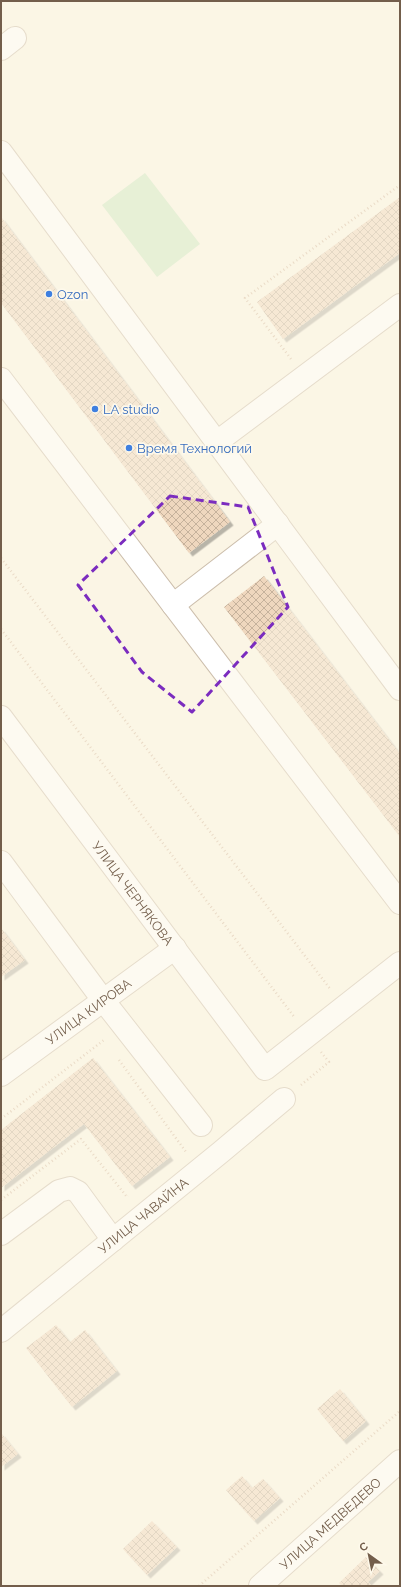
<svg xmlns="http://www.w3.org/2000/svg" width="401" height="1587" viewBox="0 0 401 1587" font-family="Raleway,sans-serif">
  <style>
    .pitch { fill: #cee8c4 }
    .building { fill: url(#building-cross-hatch); filter: url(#shadow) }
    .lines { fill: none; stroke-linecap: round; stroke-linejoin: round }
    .minor-casing { stroke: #ccbeac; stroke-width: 24 }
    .path { stroke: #d4bba1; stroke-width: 2.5; stroke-dasharray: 1 3; stroke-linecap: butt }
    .minor { stroke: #fff; stroke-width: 22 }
    .marked { fill: none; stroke: #7b2cbf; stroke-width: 3; stroke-dasharray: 8 5; stroke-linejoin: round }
    .shop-dot { fill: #3f7fe0; stroke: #fef9eb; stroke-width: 1.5 }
    .labels { text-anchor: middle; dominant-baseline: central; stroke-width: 3.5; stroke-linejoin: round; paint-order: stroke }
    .shop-label { font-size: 13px; fill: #366cbe; stroke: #fef9eb; text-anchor: start }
    .street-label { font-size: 13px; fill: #735e4b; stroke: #fef9eb }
  </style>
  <defs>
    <pattern id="building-cross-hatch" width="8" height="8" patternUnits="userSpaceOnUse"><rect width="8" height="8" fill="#efd7be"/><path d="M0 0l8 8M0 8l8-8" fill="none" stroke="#c6b29c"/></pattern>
    <filter id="shadow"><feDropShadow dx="3.5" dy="3.5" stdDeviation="0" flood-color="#0004"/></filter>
  </defs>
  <rect width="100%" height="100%" fill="#fbf5e5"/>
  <!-- pitch -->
  <path class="pitch" d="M 145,173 L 200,244 L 157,277 L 102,205 Z"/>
  <!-- building -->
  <path class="building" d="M 400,197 L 400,253 L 283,339 L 257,302 Z
    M 1,217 L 230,522 L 189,553 L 1,303 Z
    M 264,576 L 400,754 L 400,837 L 224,607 Z
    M 1,928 L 25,960 L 1,977 Z
    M 93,1058 L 170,1157 L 132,1186 L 84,1124 L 1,1188 L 1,1130 Z
    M 56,1325 L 70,1342 L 85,1330 L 117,1371 L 72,1407 L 26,1348 Z
    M 340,1389 L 366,1421 L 343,1441 L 317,1409 Z
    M 1,1433 L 18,1454 L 1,1467 Z
    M 242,1476 L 252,1488 L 263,1479 L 280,1498 L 254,1521 L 226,1490 Z
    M 152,1521 L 177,1547 L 147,1575 L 123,1549 Z
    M 366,1557 L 380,1571 L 368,1582 L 372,1586 L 342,1586 L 339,1583 Z"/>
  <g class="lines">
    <!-- minor casing -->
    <g class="minor-casing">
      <g id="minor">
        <path d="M 1,49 L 15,38"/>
        <path d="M 1,152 L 400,689"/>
        <path d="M 1,379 L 400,903"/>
        <path d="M 217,442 L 400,305"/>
        <path d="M 173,605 L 278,524"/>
        <path id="s1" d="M 1,717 L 265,1069 L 400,963"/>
        <path d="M 1,862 L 103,1000 L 201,1125"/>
        <path id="s2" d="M 1,1075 L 175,948"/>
        <path d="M 1,1234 L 59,1191 L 70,1188 L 78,1192 L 113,1240"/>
        <path id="s3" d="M 1,1331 L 221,1152 L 284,1099"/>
        <path id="s4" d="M 260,1586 L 400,1461"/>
      </g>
    </g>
    <!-- path -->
    <path class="path" d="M 291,359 L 245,298 L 400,185
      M 1,558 L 331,990
      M 1,629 L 295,1018
      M 119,1060 L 186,1152
      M 301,1085 L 329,1062 L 321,1052
      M 1,1119 L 104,1040
      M 1,1200 L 81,1139 L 127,1197 L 128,1196
      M 199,1586 L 400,1411"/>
    <!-- minor -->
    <use href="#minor" class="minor"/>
  </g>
  <!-- marked area -->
  <path d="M0 0H401V1587H0ZM 170,496 L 248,507 L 288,607 L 192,712 L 142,672 L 78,585 Z" fill="#fbf5e5" fill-opacity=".55" fill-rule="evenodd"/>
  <path class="marked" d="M 170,496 L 248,507 L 288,607 L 192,712 L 142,672 L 78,585 Z"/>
  <!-- markers -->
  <g class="shop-dot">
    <circle cx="49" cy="294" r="4"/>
    <circle cx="95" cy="409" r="4"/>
    <circle cx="129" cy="448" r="4"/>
  </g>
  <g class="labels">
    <!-- shop labels -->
    <g class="shop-label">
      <text x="57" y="294">Ozon</text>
      <text x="103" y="409">LА studio</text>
      <text x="137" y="448">Время Технологий</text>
    </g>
    <!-- street labels -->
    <g class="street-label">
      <text stroke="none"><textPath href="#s1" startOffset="220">УЛИЦА ЧЕРНЯКОВА</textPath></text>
      <text stroke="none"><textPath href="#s2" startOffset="108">УЛИЦА КИРОВА</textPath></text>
      <text stroke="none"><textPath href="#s3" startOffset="183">УЛИЦА ЧАВАЙНА</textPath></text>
      <text stroke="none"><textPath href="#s4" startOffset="94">УЛИЦА МЕДВЕДЕВО</textPath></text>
    </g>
  </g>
  <!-- border -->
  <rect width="401" height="1587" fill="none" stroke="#735e4b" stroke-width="4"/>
  <!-- north arrow -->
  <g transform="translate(369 1555) rotate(327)" stroke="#fef9eb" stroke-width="3" paint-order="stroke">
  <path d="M0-3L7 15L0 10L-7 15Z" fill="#735e4b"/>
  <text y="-6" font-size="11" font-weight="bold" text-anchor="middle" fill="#735e4b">С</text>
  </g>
</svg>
